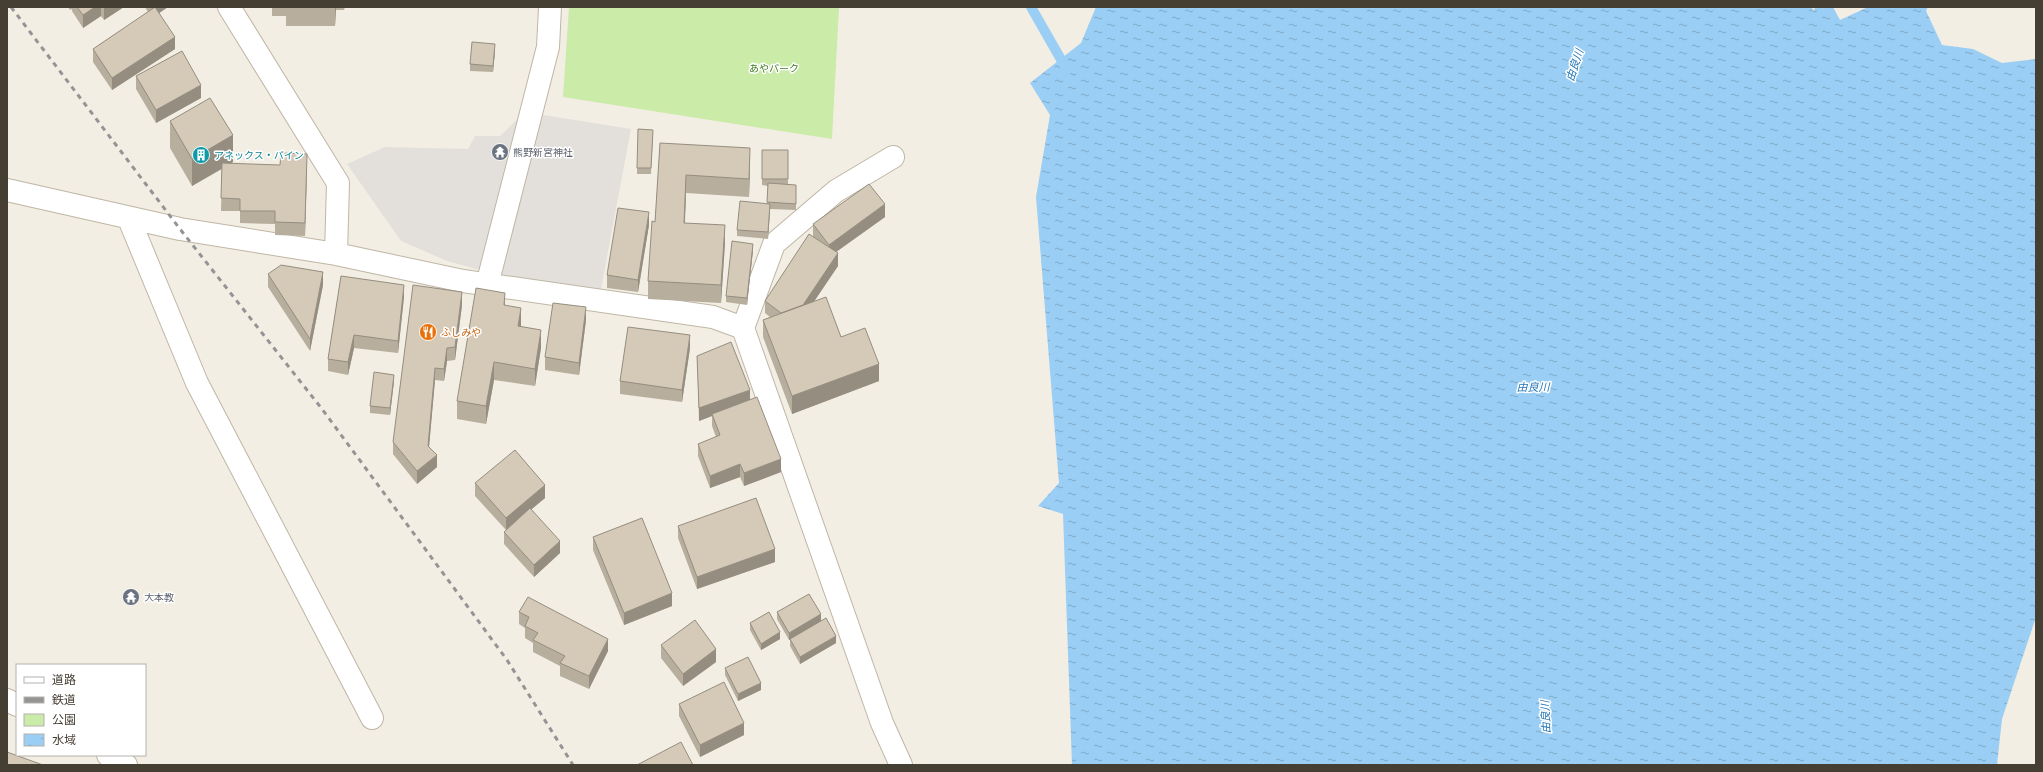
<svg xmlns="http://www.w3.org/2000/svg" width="2043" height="772" viewBox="0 0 2043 772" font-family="'Golos Text','Noto Sans JP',sans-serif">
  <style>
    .green { fill: #cbeba8 }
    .parking { fill: #e3e0dc }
    .water { fill: url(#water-ripples) }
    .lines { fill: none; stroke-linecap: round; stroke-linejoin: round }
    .stream { stroke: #9acef5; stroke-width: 10 }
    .minor-casing { stroke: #bfb6a5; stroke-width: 24 }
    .minor { stroke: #fff; stroke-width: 22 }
    .rail { stroke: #949494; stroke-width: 3; stroke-dasharray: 5 5; stroke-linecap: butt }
    .wall { fill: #b7ae9d }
    .shaded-wall { fill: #958d80 }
    .building { fill: #d5cab7; stroke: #958d80 }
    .labels { text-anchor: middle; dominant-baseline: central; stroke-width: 3; stroke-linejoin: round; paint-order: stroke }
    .park-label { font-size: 10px; fill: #427a22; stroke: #fff }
    .worship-label { font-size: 10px; fill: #5b616d; stroke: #fff; text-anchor: start }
    .culture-label { font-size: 10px; fill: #0d838f; stroke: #fff; text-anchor: start }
    .food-label { font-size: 10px; fill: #c56008; stroke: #fff; text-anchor: start }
    .water-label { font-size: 11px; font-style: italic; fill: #2577b8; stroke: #fff }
  </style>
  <defs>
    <pattern id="water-ripples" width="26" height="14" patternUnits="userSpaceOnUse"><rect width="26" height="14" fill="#9acef5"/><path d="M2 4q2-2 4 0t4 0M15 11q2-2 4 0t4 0" fill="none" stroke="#7fa9c7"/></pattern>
  </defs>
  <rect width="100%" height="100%" fill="#f3eee3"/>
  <!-- green -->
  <path class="green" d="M 569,7 L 839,7 L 832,139 L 563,97 Z"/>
  <!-- parking -->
  <path class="parking" d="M 525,112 L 631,129 L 601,289 L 509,278 L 447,261 L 401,241 L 347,164 L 385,147 L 468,149 L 475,136 L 500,136 Z"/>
  <!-- water -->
  <path class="water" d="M 1096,7 L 1812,7 L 1813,11 L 1816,7 L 1833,7 L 1840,20 L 1868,7 L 1928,7 L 1926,11 L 1942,45 L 1973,49 L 2002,63 L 2036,59 L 2036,617 L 2002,719 L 1997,765 L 1072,765 L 1063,514 L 1038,506 L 1059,483 L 1036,197 L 1050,115 L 1030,83 L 1081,43 Z"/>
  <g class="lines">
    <!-- stream -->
    <path class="stream" d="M 1031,7 L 1067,70"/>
    <!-- minor casing -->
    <g class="minor-casing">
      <path id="minor" d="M 229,7 L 338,183 L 336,254
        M 7,190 L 180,229 L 336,254 L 463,281 L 713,317 L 743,328 L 882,723 L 901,765
        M 129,219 L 197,383 L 372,718
        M 487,285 L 548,47 L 550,7
        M 743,328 L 774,244 L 836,191 L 893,157
        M 7,700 L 17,705
        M 108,755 L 126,765"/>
    </g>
    <!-- minor -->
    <use href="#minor" class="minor"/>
    <!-- rail -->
    <path class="rail" d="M 11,7 L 180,229 L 322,409 L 507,660 L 573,765"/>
  </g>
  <!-- wall -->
  <path class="wall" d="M 68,7 L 124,7 L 104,20 L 101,16 L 83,28 L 72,11 L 72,9 L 70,10 Z
    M 145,7 L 168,7 L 159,13 L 175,49 L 112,90 L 93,62 L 93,49 L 148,12 Z
    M 272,7 L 345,7 L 344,10 L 336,10 L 335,26 L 286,26 L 286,16 L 272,16 Z
    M 495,51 L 493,72 L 470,71 L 470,64 Z
    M 136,76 L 201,98 L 156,123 L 136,89 Z
    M 170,121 L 233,162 L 231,164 L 307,166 L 305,236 L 275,235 L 275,224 L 240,223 L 240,211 L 221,211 L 222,169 L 192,186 L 170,148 Z
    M 653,136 L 651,174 L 637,174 L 637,168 Z
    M 660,143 L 750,166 L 749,197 L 686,193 L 685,223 L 725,243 L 721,303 L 648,299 L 648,281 L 655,222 Z
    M 762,150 L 788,150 L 788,185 L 796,185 L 796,210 L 770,209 L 768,239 L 737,236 L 737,230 L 767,203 L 768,186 L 762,185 Z
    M 885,217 L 836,252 L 838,266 L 814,301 L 841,337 L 879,381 L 792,414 L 763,337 L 763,320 L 770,317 L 765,313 L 765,301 L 813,237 L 813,224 Z
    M 649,225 L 638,292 L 607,288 L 607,275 Z
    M 753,250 L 747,305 L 726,302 L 726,296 Z
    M 268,274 L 323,285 L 310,351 L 268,287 Z
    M 341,276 L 404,297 L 398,353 L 354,348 L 348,375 L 328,371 L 328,359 Z
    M 462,305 L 455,360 L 447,361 L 444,381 L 435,380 L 429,447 L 437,467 L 417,484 L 393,454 L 393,442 Z
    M 505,305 L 521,327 L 541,348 L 535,386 L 494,380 L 486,424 L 457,419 L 457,401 Z
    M 586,320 L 579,375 L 545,370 L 545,357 Z
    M 690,348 L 682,402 L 620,394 L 620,381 Z
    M 697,356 L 750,399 L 781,472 L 744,486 L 740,477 L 710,488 L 698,456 L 698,444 L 716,437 L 712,426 L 712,416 L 699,421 Z
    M 394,381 L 390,415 L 370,413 L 370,406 Z
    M 475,483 L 545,498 L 531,509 L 560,553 L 534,577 L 504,544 L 504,532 L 506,530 L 475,496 Z
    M 678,526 L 775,562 L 697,589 L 678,538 Z
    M 593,537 L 672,606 L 624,625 L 593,550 Z
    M 519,612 L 608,651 L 589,689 L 560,676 L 560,666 L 533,652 L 533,643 L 525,638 L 525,628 L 519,624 Z
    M 777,612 L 821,621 L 789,640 L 777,619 Z
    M 750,623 L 780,639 L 761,650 L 750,630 Z
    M 790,639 L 836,643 L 800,664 L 790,646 Z
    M 661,645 L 716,662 L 683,686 L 661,658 Z
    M 725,668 L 761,690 L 738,701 L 725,675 Z
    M 679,704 L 744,735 L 700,757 L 679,716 Z"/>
  <!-- shaded-wall -->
  <path class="shaded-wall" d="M 95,7 L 101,7 L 101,16 L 83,28 L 83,15 Z
    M 104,7 L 124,7 L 104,20 Z
    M 152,7 L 168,7 L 152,18 Z
    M 335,7 L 336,7 L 335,26 Z
    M 175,37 L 175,49 L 112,90 L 112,78 Z
    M 495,44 L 495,51 L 493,72 L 493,66 Z
    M 201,85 L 201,98 L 156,123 L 156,110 Z
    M 233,135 L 233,162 L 192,186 L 192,159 Z
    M 750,148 L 750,166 L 749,197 L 749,179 Z
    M 307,154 L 307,166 L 305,236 L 305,223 Z
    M 686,175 L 686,193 L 684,241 L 684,223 Z
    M 770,204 L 770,210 L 768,239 L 768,232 Z
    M 885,204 L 885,217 L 829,257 L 829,245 Z
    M 649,212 L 649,225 L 638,292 L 638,280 Z
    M 725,225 L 725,243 L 721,303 L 721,285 Z
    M 753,244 L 753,250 L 747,305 L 747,298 Z
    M 838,253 L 838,266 L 803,318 L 782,315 Z
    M 323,272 L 323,285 L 310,351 L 310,339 Z
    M 404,285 L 404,297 L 398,353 L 398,341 Z
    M 462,292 L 462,305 L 455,360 L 455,347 Z
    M 505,293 L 505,310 L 504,305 Z
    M 586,307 L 586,320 L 579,375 L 579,363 Z
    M 521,308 L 521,326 L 518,344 L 518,326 Z
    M 541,330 L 541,348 L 535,386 L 535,369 Z
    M 354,335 L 354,348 L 348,375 L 348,362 Z
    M 690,335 L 690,348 L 682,402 L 682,390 Z
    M 447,348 L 447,361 L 444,381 L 444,369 Z
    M 494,362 L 494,380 L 486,424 L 486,406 Z
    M 879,364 L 879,381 L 792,414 L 792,396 Z
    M 435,368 L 435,380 L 428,458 L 428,446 Z
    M 394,375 L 394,381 L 390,415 L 390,408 Z
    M 750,390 L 750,402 L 712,414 L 712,416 L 699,421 L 699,408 Z
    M 437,455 L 437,467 L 417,484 L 417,471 Z
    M 781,459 L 781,472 L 744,486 L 744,473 Z
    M 740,464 L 740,477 L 710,488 L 710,476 Z
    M 545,485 L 545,498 L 506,531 L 506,518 Z
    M 560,541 L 560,553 L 534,577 L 534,565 Z
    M 775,549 L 775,562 L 697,589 L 697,577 Z
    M 672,593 L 672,606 L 624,625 L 624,613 Z
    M 821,614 L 821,621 L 789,640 L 789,633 Z
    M 780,632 L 780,639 L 761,650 L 761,644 Z
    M 836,636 L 836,643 L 800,664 L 800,657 Z
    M 608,639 L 608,651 L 589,689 L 589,676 Z
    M 716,649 L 716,662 L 683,686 L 683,674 Z
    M 761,683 L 761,690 L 738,701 L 738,694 Z
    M 744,723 L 744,735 L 700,757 L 700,745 Z"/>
  <!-- building -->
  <path class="building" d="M 77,7 L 95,7 L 83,15 Z
    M 155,7 L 175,37 L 112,78 L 93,49 Z
    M 472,42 L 495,44 L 493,66 L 470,64 Z
    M 182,51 L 201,85 L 156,110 L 136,76 Z
    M 210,98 L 233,135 L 192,159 L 170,121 Z
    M 638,129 L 653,130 L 651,168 L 637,168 Z
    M 660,143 L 750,148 L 749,179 L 686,175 L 684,223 L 725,225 L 721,285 L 648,281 L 652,221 L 655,222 Z
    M 762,150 L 788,150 L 788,179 L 762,179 Z
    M 281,153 L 307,154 L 305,223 L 275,222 L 275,211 L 240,211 L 240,199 L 221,198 L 222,163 L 280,165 Z
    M 768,183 L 796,185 L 796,204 L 767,202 Z
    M 869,184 L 885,204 L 829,245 L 813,224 Z
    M 740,201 L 770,204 L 768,232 L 737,230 Z
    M 618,208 L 649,212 L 638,280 L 607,275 Z
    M 809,234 L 838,253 L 803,305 L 781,313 L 765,301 Z
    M 732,241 L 753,244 L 747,298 L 726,296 Z
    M 281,265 L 323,272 L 310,339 L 268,274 Z
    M 341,276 L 404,285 L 398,341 L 354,335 L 348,362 L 328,359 Z
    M 413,285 L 462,292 L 455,347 L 447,348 L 444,369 L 435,368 L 428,446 L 437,455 L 417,471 L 393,442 Z
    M 476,288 L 505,293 L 504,305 L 521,308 L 518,326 L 541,330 L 535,369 L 494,362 L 486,406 L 457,401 Z
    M 826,297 L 841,337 L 865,328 L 879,364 L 792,396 L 763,320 Z
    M 553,303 L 586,307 L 579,363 L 545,357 Z
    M 628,327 L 690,335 L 682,390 L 620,381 Z
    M 731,342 L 750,390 L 699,408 L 697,356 Z
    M 374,372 L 394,375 L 390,408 L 370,406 Z
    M 757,397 L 781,459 L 744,473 L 740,464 L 710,476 L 698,444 L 720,435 L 712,414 Z
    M 515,450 L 545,485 L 506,518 L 475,483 Z
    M 756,498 L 775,549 L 697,577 L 678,526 Z
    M 530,508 L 560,541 L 534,565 L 504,532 Z
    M 642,518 L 672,593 L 624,613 L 593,537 Z
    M 809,594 L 821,614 L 789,633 L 777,612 Z
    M 528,597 L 608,639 L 589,676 L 560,663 L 565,656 L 533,640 L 538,633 L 525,626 L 529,617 L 519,612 Z
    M 769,612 L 780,632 L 761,644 L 750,623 Z
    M 826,618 L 836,636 L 800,657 L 790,639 Z
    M 695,620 L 716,649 L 683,674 L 661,645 Z
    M 748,657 L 761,683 L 738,694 L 725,668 Z
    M 724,682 L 744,723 L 700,745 L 679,704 Z
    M 681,742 L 693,765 L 637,765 Z
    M 7,752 L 43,765 L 7,765 Z"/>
  <!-- icons -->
  <defs>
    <g id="temple-disc" transform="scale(0.9)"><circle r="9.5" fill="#6b7280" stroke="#fff"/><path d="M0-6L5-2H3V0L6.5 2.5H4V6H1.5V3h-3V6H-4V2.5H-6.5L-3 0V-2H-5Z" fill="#fff"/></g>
    <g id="building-disc" transform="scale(0.9)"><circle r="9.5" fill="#0f9aa8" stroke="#fff"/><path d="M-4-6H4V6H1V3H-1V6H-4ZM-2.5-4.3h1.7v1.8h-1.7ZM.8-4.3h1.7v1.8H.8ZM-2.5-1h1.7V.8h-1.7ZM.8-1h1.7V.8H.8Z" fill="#fff"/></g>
    <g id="restaurant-disc" transform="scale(0.9)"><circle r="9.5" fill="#e8710a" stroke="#fff"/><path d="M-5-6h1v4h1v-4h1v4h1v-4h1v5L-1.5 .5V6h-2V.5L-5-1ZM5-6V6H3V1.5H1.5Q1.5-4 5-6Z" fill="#fff"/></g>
  </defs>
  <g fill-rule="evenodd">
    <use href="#temple-disc" x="500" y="152"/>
    <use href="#building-disc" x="201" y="155"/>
    <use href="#restaurant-disc" x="428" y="332"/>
    <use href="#temple-disc" x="131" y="597"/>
  </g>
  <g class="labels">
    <!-- park labels -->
    <g class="park-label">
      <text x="774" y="68">あやパーク</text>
    </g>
    <!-- worship labels -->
    <g class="worship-label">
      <text x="513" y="152">熊野新宮神社</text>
      <text x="144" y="597">大本教</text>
    </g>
    <!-- culture labels -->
    <g class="culture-label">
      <text x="214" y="155">アネックス・パイン</text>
    </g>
    <!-- food labels -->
    <g class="food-label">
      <text x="441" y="332">ふしみや</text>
    </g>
    <!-- water labels -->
    <g class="water-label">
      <text transform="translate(1574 65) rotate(-72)">由良川</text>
      <text x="1533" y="386">由良川</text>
      <text transform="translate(1545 717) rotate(-93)">由良川</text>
    </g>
  </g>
  <!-- border -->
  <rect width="2043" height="772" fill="none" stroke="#453e33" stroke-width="16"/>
  <!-- legend -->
  <rect x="16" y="664" width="130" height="92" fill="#ffffff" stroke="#b5b2ad"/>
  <rect x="24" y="677" width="20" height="6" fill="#ffffff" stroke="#b5b2ad"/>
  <text x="52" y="684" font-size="12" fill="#453e33">道路</text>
  <rect x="24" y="697" width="20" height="6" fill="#949494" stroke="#b5b2ad"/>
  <text x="52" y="704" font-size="12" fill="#453e33">鉄道</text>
  <rect x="24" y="714" width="20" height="12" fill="#cbeba8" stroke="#b5b2ad"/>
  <text x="52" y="724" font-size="12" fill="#453e33">公園</text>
  <rect x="24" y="734" width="20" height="12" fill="url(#water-ripples)" stroke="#b5b2ad"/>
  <text x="52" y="744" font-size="12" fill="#453e33">水域</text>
</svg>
